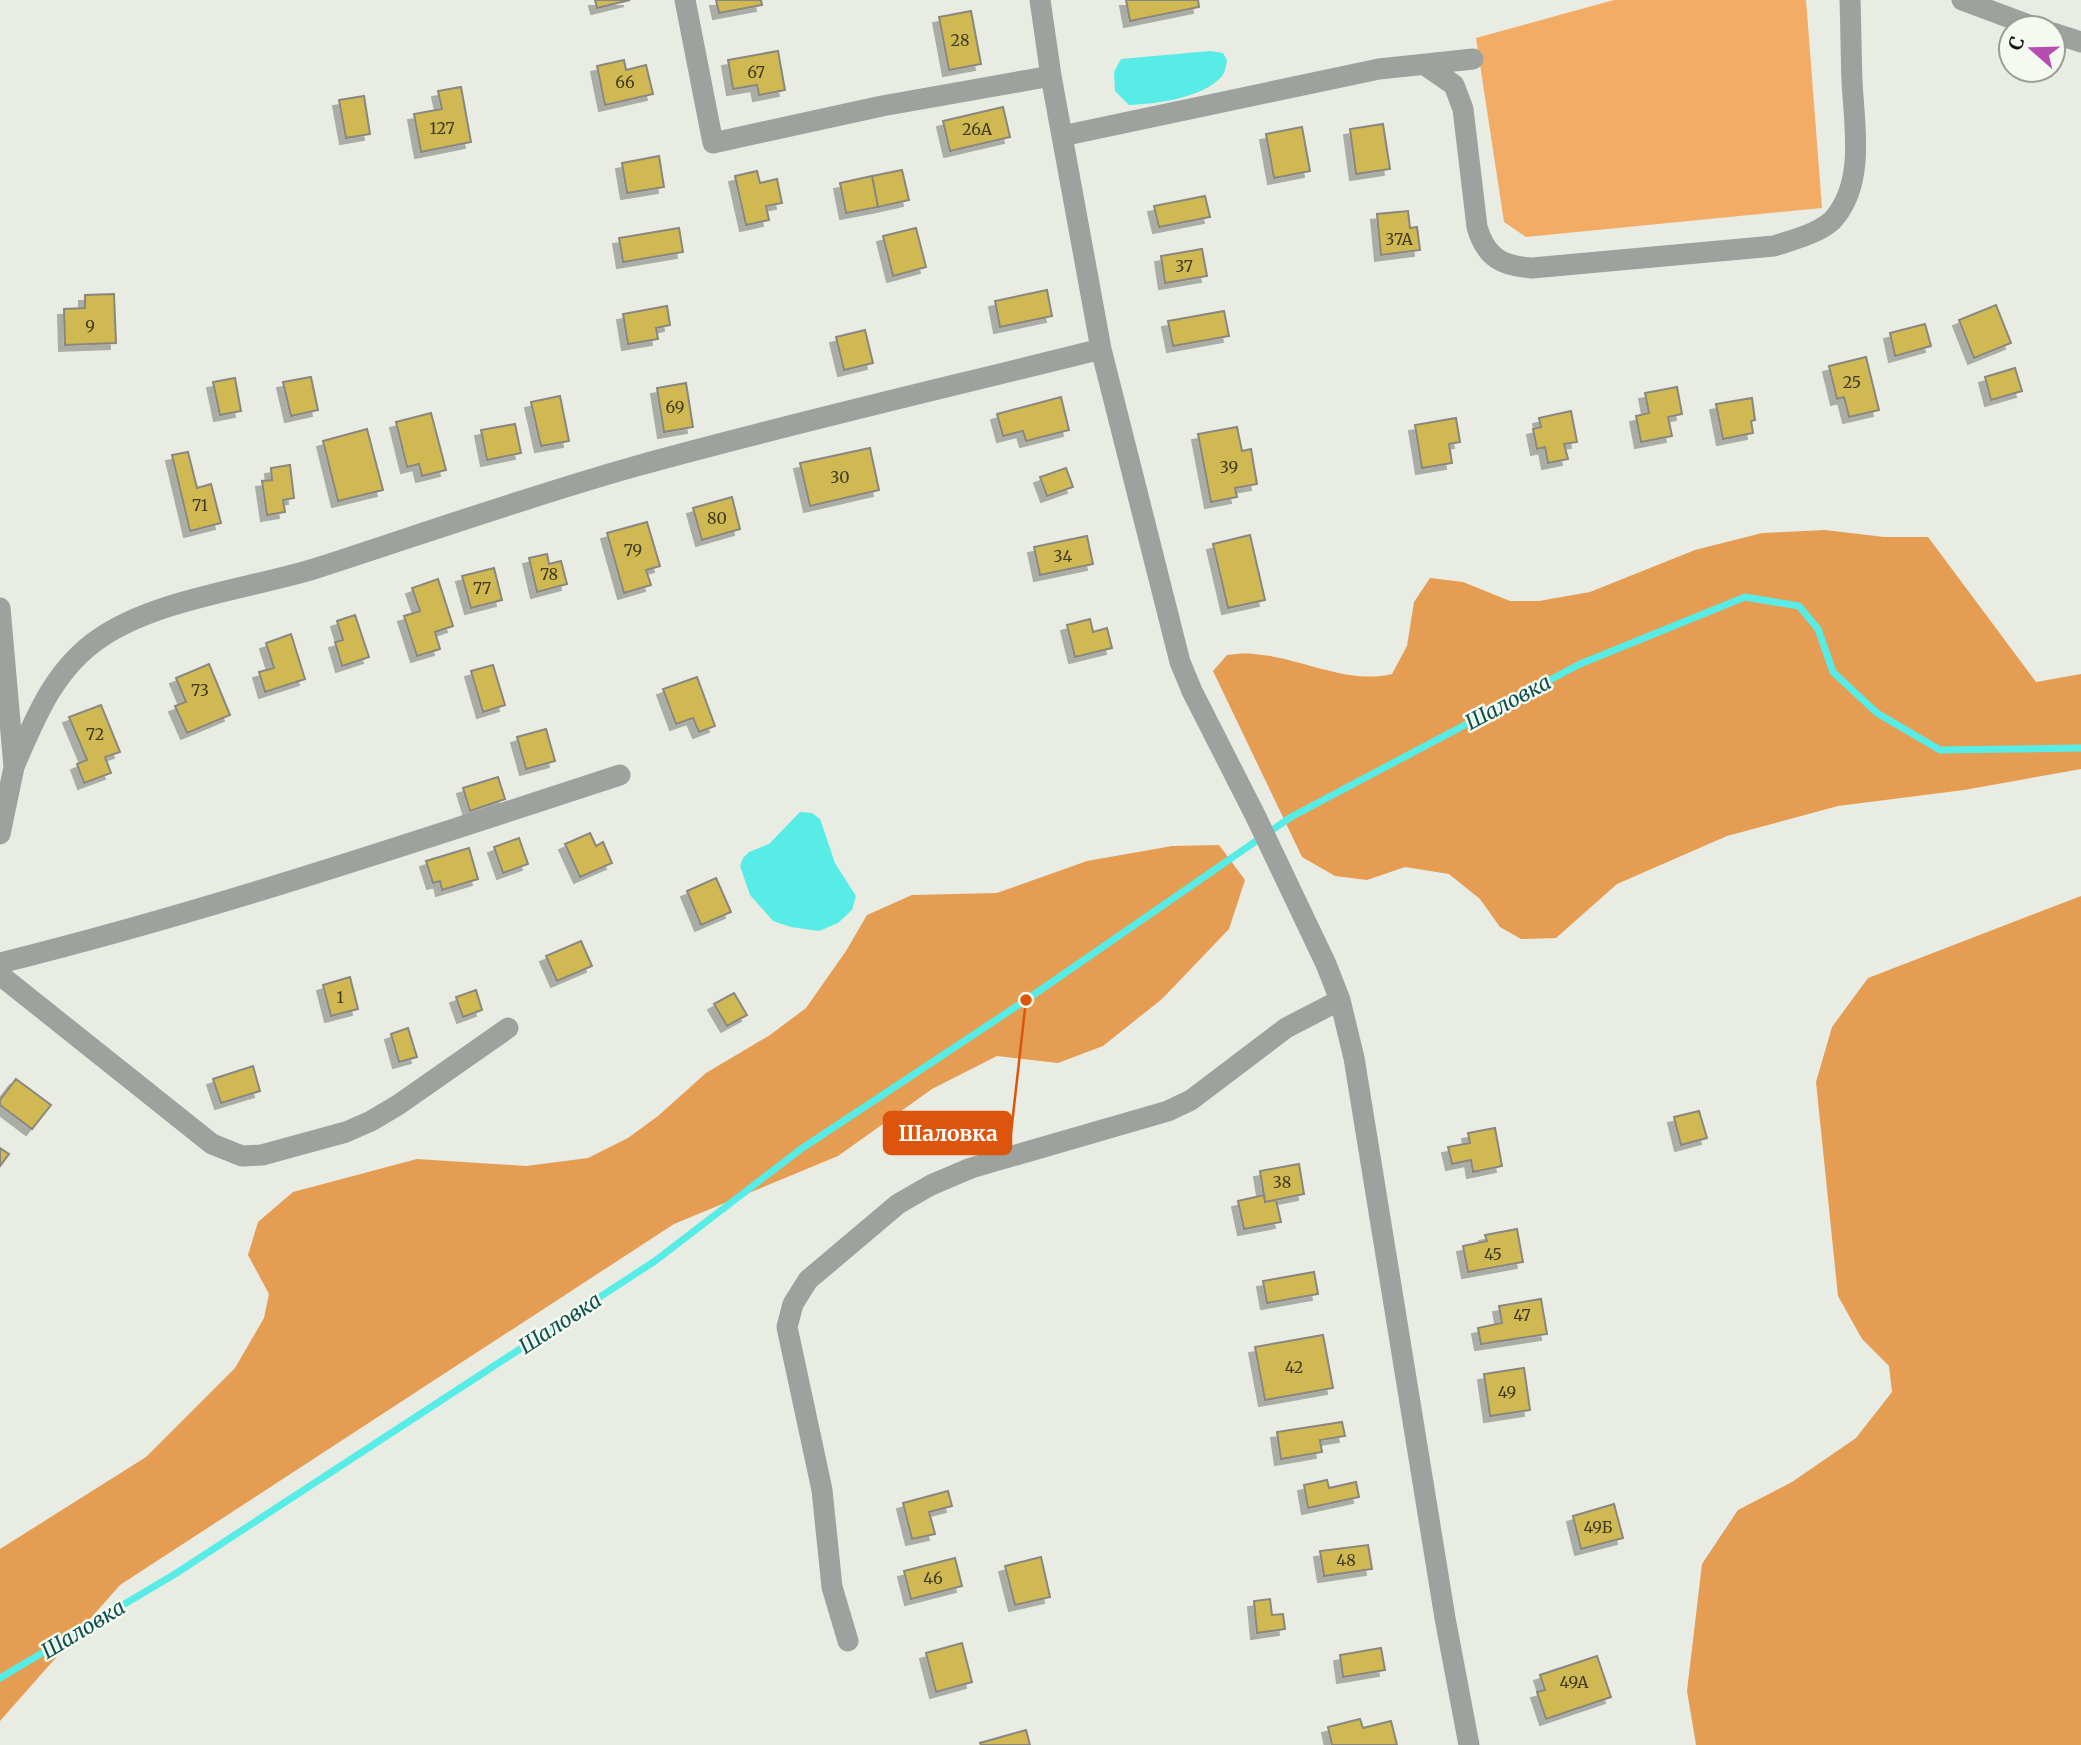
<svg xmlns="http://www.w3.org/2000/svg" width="2081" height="1745" viewBox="0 0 2081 1745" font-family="Merriweather,serif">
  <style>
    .green { fill: #f2ac66 }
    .forest { fill: #e59d53 }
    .water { fill: #58ece6 }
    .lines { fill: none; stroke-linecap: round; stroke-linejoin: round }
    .stream { stroke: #58ece6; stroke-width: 7 }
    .building { fill: #d0b852; stroke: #89877e; stroke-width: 2; filter: url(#shadow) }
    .street { stroke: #9ea29f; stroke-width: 21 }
    .labels { text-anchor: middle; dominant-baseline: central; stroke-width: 5; stroke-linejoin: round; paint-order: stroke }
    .number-label { font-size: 16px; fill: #413c20 }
    .water-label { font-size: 21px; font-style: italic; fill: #0f504e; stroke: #f5faf0 }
    .leader { fill: none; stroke: #dd550c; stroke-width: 2.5 }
    .callout-dot { fill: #dd550c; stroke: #f5faf0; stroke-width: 2.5 }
    .callout { fill: #dd550c; stroke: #dd550c; stroke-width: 2.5 }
    .callout-label { font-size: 21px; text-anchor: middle; font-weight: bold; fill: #fff }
  </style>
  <defs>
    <filter id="shadow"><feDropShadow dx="-6" dy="6" stdDeviation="0" flood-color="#0004"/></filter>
  </defs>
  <rect width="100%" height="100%" fill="#e8ece3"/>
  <!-- green -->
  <path class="green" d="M 1614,0 L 1806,0 L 1822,208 L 1526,237 L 1504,222 L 1476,38 Z"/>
  <!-- forest -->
  <path class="forest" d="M 1825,530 L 1884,537 L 1928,537 L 2036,682 L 2081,674 L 2081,769 L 1964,790 L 1838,806 L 1727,836 L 1617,884 L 1556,938 L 1521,939 L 1500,927 L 1480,899 L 1449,874 L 1405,867 L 1367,880 L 1335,876 L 1302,857 L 1213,671 L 1227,655 C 1236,654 1245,653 1254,654 C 1299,657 1347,685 1392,674 L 1407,646 L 1414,602 L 1430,578 L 1463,582 L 1510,601 L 1539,601 L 1590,592 L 1695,550 L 1762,533 Z
    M 1219,845 L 1245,880 L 1229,929 L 1162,999 L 1103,1046 L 1058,1063 L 997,1056 L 932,1089 L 838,1156 L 674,1224 L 120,1585 L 0,1721 L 0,1549 L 146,1457 L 235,1368 L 264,1318 L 269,1294 L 248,1255 L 258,1222 L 293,1192 L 417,1159 L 526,1166 L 588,1158 L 628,1138 L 658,1116 L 706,1073 L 770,1035 L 806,1008 L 846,951 L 867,915 L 912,895 L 997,893 L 1087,861 L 1172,846 Z
    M 2081,896 L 2081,1745 L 1696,1745 L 1687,1691 L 1702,1564 L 1738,1510 L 1792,1482 L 1856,1438 L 1892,1392 L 1889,1366 L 1862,1339 L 1838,1296 L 1816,1082 L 1832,1027 L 1868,978 Z"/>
  <!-- water -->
  <path class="water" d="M 1210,51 L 1223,53 L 1227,60 C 1226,66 1225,72 1222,76 C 1204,98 1155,104 1129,105 L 1115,91 L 1114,72 L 1121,59 Z
    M 800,812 L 812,813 L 820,819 L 835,863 L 856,896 L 852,910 L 838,923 L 819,931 L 791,927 L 773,921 L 750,895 L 740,866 L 743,858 L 749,852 L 769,844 Z"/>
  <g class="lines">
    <!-- stream -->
    <path class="stream" d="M 0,1678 L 175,1574 L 655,1261 L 801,1149 L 1026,1000 L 1291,817 L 1580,664 L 1745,597 L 1799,606 L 1818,629 L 1833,672 L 1877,713 L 1940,750 L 2081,748"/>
  </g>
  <!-- building -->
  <path class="building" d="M 595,0 L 630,0 L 597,8 Z
    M 716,0 L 761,0 L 762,5 L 719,13 Z
    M 1126,0 L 1198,0 L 1199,7 L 1130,21 Z
    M 971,11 L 981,64 L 949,70 L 939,17 Z
    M 778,51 L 785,90 L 759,95 L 757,85 L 733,89 L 728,60 Z
    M 624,60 L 626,70 L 646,65 L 653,94 L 605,105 L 597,66 Z
    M 461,87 L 471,142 L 421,152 L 414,114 L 442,109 L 438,91 Z
    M 364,96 L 370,134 L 346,138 L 339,100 Z
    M 1003,107 L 1010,137 L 950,151 L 943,121 Z
    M 1383,124 L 1390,169 L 1356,174 L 1350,129 Z
    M 1302,127 L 1310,171 L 1274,178 L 1266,134 Z
    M 659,156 L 664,187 L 627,193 L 622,163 Z
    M 902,170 L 909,200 L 878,207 L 872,176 Z
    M 757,171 L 760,183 L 777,179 L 782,203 L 766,206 L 769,220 L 746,225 L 735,176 Z
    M 872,176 L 878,207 L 846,213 L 840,183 Z
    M 1205,196 L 1210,217 L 1159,227 L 1154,206 Z
    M 1408,211 L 1410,228 L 1417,227 L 1420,250 L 1381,255 L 1377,214 Z
    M 679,228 L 683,252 L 623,262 L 619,238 Z
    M 916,228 L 926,267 L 893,276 L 883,236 Z
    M 1202,249 L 1207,276 L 1165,283 L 1161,256 Z
    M 1047,290 L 1052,316 L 1000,327 L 995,301 Z
    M 114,294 L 116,343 L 65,345 L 64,309 L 85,308 L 85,295 Z
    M 1996,305 L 2011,343 L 1974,358 L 1959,320 Z
    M 667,306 L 670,325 L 656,328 L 658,339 L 628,344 L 623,314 Z
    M 1224,311 L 1229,336 L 1173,346 L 1168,321 Z
    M 1925,324 L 1931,346 L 1895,356 L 1890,333 Z
    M 865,330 L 873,363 L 844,370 L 836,337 Z
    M 1866,357 L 1879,410 L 1849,417 L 1844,397 L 1837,399 L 1829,366 Z
    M 2015,368 L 2022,391 L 1991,400 L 1985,377 Z
    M 311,377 L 318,410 L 291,416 L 283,382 Z
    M 235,378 L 241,411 L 220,415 L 213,382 Z
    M 686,383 L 693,427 L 664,432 L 657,388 Z
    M 1677,387 L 1682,414 L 1668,417 L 1672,436 L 1641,442 L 1636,416 L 1649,413 L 1645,393 Z
    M 560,396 L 569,441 L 541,446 L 531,402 Z
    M 1061,397 L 1069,430 L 1026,441 L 1023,431 L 1003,436 L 997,414 Z
    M 1752,398 L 1755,420 L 1751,421 L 1753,433 L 1723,439 L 1716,404 Z
    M 1571,411 L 1577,442 L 1564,444 L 1568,459 L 1548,463 L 1545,447 L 1537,449 L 1533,429 L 1541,427 L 1539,418 Z
    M 431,413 L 446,470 L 422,476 L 419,464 L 407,467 L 396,422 Z
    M 1456,418 L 1460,442 L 1449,444 L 1452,463 L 1422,468 L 1415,425 Z
    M 515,424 L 521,453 L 487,460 L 481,430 Z
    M 1237,427 L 1242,451 L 1251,449 L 1257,484 L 1235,488 L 1237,497 L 1211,502 L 1198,434 Z
    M 367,429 L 383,490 L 338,501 L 323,441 Z
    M 870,448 L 879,490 L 810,506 L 800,463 Z
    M 188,452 L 197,488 L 211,484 L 221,523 L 190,531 L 172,455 Z
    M 290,465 L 294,498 L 283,500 L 285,512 L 267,515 L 262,481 L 272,480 L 271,468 Z
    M 1066,468 L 1073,487 L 1047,496 L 1040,477 Z
    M 732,497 L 740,529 L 702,540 L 693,508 Z
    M 647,522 L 660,566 L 646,570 L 651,585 L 624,593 L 607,533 Z
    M 1250,535 L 1265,600 L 1228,608 L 1213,544 Z
    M 1087,536 L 1093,564 L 1040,575 L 1034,547 Z
    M 547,554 L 549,564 L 561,561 L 567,584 L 537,592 L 529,558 Z
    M 494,568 L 502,600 L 471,608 L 462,576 Z
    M 438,579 L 453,626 L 435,632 L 440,649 L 417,656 L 404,616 L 420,611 L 412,588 Z
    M 355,615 L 369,657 L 342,666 L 335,642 L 343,640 L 337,621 Z
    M 1090,619 L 1093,632 L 1107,628 L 1112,648 L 1075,657 L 1067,625 Z
    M 291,634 L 305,679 L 265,692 L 259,672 L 274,668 L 266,643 Z
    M 209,664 L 230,715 L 187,733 L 175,706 L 186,702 L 176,678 Z
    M 493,665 L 505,705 L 483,712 L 471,671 Z
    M 697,677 L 715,726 L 699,732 L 693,718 L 676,724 L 663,689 Z
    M 101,705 L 120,752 L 105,757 L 111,773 L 84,783 L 77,764 L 87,760 L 69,717 Z
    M 546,729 L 555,761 L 526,769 L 517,737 Z
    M 498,777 L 505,799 L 470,811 L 463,788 Z
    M 590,833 L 596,846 L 603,842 L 612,863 L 580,877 L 565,844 Z
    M 519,838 L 528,864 L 503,873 L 494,847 Z
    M 469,848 L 478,879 L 442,890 L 440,881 L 433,883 L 426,861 Z
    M 716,878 L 731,912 L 701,925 L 687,891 Z
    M 581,941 L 592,966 L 557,981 L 546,956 Z
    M 350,977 L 358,1009 L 331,1016 L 323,985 Z
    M 476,990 L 482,1010 L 463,1017 L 456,997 Z
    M 734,993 L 747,1015 L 727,1026 L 714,1004 Z
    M 408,1028 L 417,1057 L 399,1062 L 391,1034 Z
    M 253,1066 L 260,1091 L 221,1103 L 213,1079 Z
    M 16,1079 L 51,1105 L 32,1129 L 0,1105 L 0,1100 Z
    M 1699,1111 L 1707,1138 L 1681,1145 L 1674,1117 Z
    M 1495,1128 L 1502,1166 L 1473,1172 L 1471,1160 L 1452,1164 L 1448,1147 L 1470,1143 L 1468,1133 Z
    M 0,1148 L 9,1154 L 0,1166 Z
    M 1299,1164 L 1304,1194 L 1265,1202 L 1260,1171 Z
    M 1264,1195 L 1265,1202 L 1276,1200 L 1281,1222 L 1244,1229 L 1238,1201 Z
    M 1517,1229 L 1523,1262 L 1468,1272 L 1463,1246 L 1487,1241 L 1485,1235 Z
    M 1314,1272 L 1318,1294 L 1267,1303 L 1263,1281 Z
    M 1541,1299 L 1547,1334 L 1481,1344 L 1478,1328 L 1502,1323 L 1499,1306 Z
    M 1323,1335 L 1333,1388 L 1265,1400 L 1255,1347 Z
    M 1524,1368 L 1530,1410 L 1490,1416 L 1484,1374 Z
    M 1342,1422 L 1345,1436 L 1320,1440 L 1322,1452 L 1281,1459 L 1277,1432 Z
    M 1327,1480 L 1329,1488 L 1356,1482 L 1359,1497 L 1308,1508 L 1304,1485 Z
    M 948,1491 L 952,1506 L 929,1512 L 935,1534 L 912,1539 L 903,1503 Z
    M 1614,1504 L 1623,1538 L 1581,1549 L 1573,1516 Z
    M 1368,1545 L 1372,1569 L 1324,1576 L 1320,1551 Z
    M 1041,1557 L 1050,1597 L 1015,1605 L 1005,1566 Z
    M 955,1558 L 962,1586 L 911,1599 L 904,1571 Z
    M 1270,1599 L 1272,1615 L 1283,1614 L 1285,1629 L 1257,1633 L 1254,1601 Z
    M 962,1643 L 972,1682 L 936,1692 L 926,1653 Z
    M 1381,1648 L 1385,1670 L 1343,1677 L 1340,1655 Z
    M 1597,1656 L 1611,1697 L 1546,1719 L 1537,1692 L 1545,1690 L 1540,1675 Z
    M 1360,1719 L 1363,1728 L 1391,1721 L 1397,1745 L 1332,1745 L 1328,1727 Z
    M 1026,1730 L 1030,1745 L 981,1745 L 980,1743 Z"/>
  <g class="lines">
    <!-- street -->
    <path class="street" d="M 685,0 L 713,143 L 882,106 L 1051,76
      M 1040,0 L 1051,76 L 1101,349 L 1180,662 L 1192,691 L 1256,817 L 1326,964 L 1340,1000 L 1354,1058 L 1445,1618 L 1469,1745
      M 1962,0 L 2037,28
      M 2053,33 L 2081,42
      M 1425,65 L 1454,85 L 1463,109 L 1477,227 C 1486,258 1502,266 1532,268 L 1774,246 C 1792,240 1825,232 1836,216 C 1865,179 1854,124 1852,81 C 1851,54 1851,27 1850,0
      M 1062,136 L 1379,69 L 1473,59
      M 0,608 L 14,767 L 0,834
      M 14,767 C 35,718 54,669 100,638 C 157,599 249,589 317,568 C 422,534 527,497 633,467 C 788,424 945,388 1101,349
      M 0,963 C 210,911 414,842 620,775
      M 0,975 L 212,1144 L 242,1156 L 262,1155 L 346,1132 L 371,1121 L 398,1105 L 508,1028
      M 848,1641 L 832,1587 L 822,1490 L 787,1327 L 793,1304 L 808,1280 L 898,1204 L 931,1185 L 971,1168 L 1168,1111 L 1191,1100 L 1286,1028 L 1340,1000"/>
  </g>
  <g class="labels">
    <!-- number labels -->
    <g class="number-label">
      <text x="960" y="40">28</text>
      <text x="756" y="72">67</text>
      <text x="625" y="82">66</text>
      <text x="442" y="128">127</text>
      <text x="977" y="129">26А</text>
      <text x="1399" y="239">37А</text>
      <text x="1184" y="266">37</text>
      <text x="90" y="326">9</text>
      <text x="1852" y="382">25</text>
      <text x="675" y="407">69</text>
      <text x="1229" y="467">39</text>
      <text x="840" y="477">30</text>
      <text x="200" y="505">71</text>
      <text x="717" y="518">80</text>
      <text x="633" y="550">79</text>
      <text x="1063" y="556">34</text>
      <text x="549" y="574">78</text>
      <text x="482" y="588">77</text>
      <text x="200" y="690">73</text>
      <text x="95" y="734">72</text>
      <text x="340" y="997">1</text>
      <text x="1282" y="1182">38</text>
      <text x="1493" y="1254">45</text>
      <text x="1522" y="1315">47</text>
      <text x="1294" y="1367">42</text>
      <text x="1507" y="1392">49</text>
      <text x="1598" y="1527">49Б</text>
      <text x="1346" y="1560">48</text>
      <text x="933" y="1578">46</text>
      <text x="1574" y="1682">49А</text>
    </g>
    <!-- water labels -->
    <g class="water-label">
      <text transform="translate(1508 702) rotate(-28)">Шаловка</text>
      <text transform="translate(560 1323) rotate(-33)">Шаловка</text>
      <text transform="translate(83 1629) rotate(-31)">Шаловка</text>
    </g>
  </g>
  <!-- callouts -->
  <path class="leader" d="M1026 1000L1011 1133"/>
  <circle class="callout-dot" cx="1026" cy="1000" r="7"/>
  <rect class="callout" x="884" y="1112" width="127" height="42" rx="7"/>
  <g class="callout-label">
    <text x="948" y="1141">Шаловка</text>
  </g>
  <!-- north arrow -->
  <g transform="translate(2032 49) rotate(290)"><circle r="33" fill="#f5faf0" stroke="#9a9d96" stroke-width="2"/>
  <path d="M0-5L12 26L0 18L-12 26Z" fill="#b64eb1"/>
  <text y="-10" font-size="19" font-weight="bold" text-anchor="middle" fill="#11120f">С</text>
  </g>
</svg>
